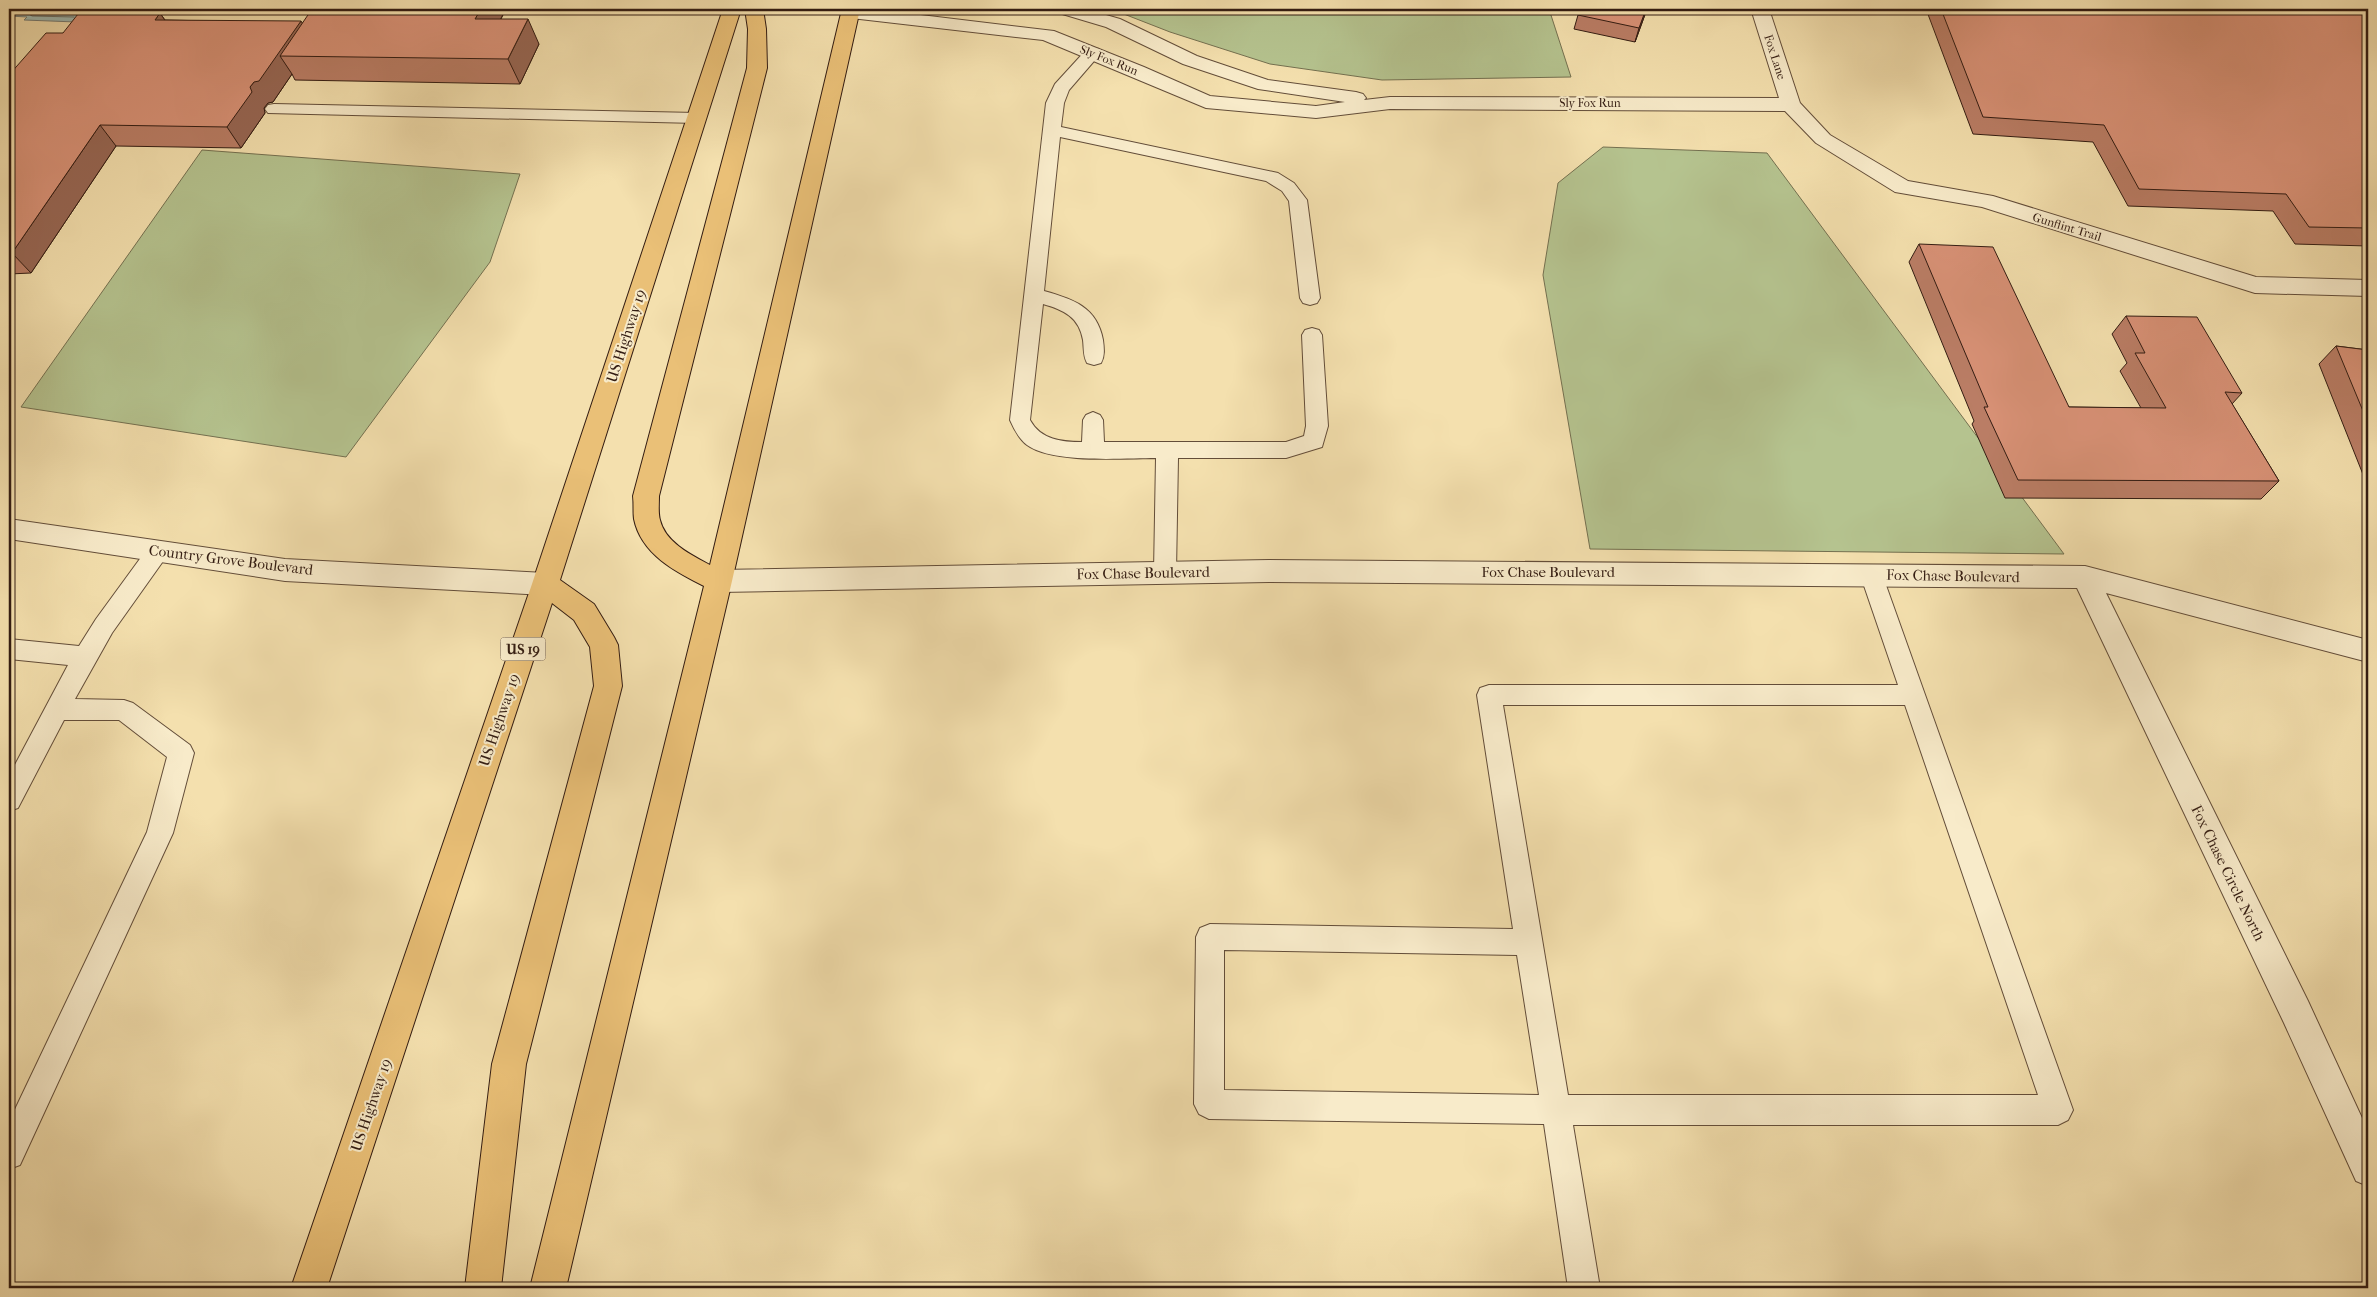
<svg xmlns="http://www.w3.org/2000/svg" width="2377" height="1297" viewBox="0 0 2377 1297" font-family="'IM FELL French Canon',serif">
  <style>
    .green { fill: #b5c38f; stroke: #747050 }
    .water { fill: #9fbbb5; stroke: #747b74 }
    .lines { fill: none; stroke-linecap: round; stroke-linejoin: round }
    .shore { stroke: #696c64; stroke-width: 1 }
    .lane-casing { stroke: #634d39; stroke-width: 2 }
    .street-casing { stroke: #634d39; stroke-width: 2 }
    .highway-casing { stroke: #331c12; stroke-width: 2 }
    .lane { fill: #f8ebca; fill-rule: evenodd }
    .street { fill: #f8ebca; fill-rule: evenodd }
    .highway { fill: #eac077; fill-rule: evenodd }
    .wall { fill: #ba7d65; stroke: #331c12 }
    .shaded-wall { fill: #976653; stroke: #331c12 }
    .building { fill: #d89176; stroke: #331c12 }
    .labels { text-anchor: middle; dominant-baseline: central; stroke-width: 4; stroke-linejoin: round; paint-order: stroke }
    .far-street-label { font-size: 12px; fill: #331c12; stroke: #f8ebca }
    .shield { fill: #f8ebca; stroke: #6e5a49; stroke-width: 1 }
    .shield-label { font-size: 14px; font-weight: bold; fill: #331c12 }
    .street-label { font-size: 15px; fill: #331c12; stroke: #f8ebca }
  </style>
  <rect width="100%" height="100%" fill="#f4e0ae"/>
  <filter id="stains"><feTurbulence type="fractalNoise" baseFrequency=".004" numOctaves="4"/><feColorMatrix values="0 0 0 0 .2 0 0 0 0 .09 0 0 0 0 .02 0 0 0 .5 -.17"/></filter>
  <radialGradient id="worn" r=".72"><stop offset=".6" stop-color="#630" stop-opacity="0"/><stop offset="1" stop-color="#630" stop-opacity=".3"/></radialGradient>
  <!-- green -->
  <path class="green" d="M 1111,9 L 1549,9 L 1571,77 L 1382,80 L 1270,64 L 1170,32 Z
    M 1603,147 L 1767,153 L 2064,554 L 1590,549 L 1543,275 L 1558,183 Z
    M 202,150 L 520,174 L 490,262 L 346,457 L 21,407 Z"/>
  <!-- water -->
  <path class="water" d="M 9,9 L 166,9 L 155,25 L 24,20 L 27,17 L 9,16 Z"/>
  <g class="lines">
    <!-- shore -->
    <path class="shore" d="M 33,9 L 128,12
      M 9,12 L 26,12 L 32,16 L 74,17"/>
    <!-- lane casing -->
    <g class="lane-casing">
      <path id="lane" d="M 1093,48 L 1099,49 L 1101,53 L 1069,90 L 1064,103 L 1061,127 L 1278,173 L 1294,183 L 1307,200 L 1320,298 L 1317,303 L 1310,305 L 1303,303 L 1300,298 L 1289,201 L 1282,191 L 1266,181 L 1060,137 L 1044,291 C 1073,299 1097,307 1103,340 C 1104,348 1105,356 1101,363 L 1094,365 L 1087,363 C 1083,356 1084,348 1083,340 C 1079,317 1064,310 1043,304 L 1030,420 C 1041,440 1062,442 1082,442 L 1083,420 L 1086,415 L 1093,412 L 1100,415 L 1103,420 L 1104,442 L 1286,442 L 1304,436 L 1306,426 L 1302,335 L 1305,330 L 1312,328 L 1319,330 L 1322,335 L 1328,426 L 1322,447 L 1286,458 L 1178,458 L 1176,572 L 1173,578 L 1165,581 L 1157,578 L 1154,572 L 1156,458 C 1124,458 1053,464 1027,445 C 1019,439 1014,429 1010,420 L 1046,103 L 1055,84 L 1087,49 Z
        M 274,104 L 697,113 L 703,114 L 706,118 L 703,122 L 697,123 L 268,113 L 265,109 L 268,105 Z
        M 158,542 L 166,545 L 169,551 L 166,557 L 112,633 L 75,699 L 124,700 L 133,703 L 190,745 L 194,753 L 173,833 L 20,1165 L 9,1169 L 9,1122 L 147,832 L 167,757 L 119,720 L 64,720 L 18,808 L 9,811 L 9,776 L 68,665 L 9,659 L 9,639 L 79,646 L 96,619 L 150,545 Z
        M 1871,565 L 1879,568 L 1882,574 L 2073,1110 L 2068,1120 L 2058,1125 L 1573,1125 L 1600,1288 L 1568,1288 L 1544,1124 L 1209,1119 L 1199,1114 L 1194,1104 L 1196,937 L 1200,928 L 1210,924 L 1513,929 L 1477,695 L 1480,688 L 1489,685 L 1898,685 L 1860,574 L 1863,568 ZM 1503,705 L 1905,705 L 2038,1095 L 1568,1095 ZM 1224,950 L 1517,955 L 1539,1095 L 1224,1090 Z"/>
    </g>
    <!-- street casing -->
    <g class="street-casing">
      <path id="street" d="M 844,9 L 871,9 L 1054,31 L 1144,67 L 1210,96 L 1316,106 L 1345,102 L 1258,89 L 1183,64 L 1106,27 L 1059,13 L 1057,9 L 1085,9 L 1120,19 L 1197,56 L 1268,80 L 1356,92 L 1363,94 L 1366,98 L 1364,100 L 1390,97 L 1779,98 L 1751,9 L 1769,9 L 1800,103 L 1830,135 L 1908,181 L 1993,196 L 2256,277 L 2368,280 L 2368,296 L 2255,293 L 1982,207 L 1895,192 L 1816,143 L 1785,111 L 1390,109 L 1316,118 L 1206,108 L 1043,40 L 851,18 L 844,16 L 842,12 Z
        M 9,519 L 285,559 L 545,573 L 554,576 L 558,584 L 554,592 L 545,595 L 285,581 L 9,539 Z
        M 1269,560 L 2085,566 L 2368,640 L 2368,662 L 2106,593 L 2308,1001 L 2368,1131 L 2368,1186 L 2356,1181 L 2284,1023 L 2077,588 L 1269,582 L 719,592 L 710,589 L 706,581 L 710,573 L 719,570 Z"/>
    </g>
    <!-- highway casing -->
    <g class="highway-casing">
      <path id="highway" d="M 723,9 L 741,9 L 560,580 L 594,604 L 614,637 L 618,645 L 622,686 L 526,1064 L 501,1288 L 465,1288 L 492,1064 L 594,686 L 590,647 L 574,620 L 552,603 L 327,1288 L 291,1288 L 532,584 Z
        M 745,9 L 763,9 L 766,29 L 767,68 L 659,496 C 659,504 658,513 660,520 C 665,542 691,555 710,565 L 842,9 L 860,9 L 732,581 L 566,1288 L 530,1288 L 704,586 C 676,572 641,554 634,519 C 633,512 634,504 633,496 L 747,68 L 748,29 Z"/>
    </g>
    <!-- lane -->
    <use href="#lane" class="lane"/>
    <!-- street -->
    <use href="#street" class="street"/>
    <!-- highway -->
    <use href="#highway" class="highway"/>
  </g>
  <!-- wall -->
  <path class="wall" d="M 506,9 L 501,19 L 539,44 L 520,84 L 295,80 L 292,74 L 273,102 L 268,103 L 264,108 L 265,113 L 241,148 L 116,146 L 31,273 L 9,274 L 9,75 L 63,33 L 160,13 L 165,20 L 302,23 Z
    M 1647,9 L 1635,42 L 1574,29 L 1578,15 Z
    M 1926,9 L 2368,9 L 2368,246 L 2295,244 L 2273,211 L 2128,206 L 2093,142 L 1973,134 Z
    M 1919,244 L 2069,407 L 2141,408 L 2120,371 L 2127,363 L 2112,334 L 2126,316 L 2242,393 L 2232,404 L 2279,481 L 2261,499 L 2005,498 L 1972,424 L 1974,421 L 1909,262 Z
    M 2336,346 L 2368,350 L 2368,487 L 2319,364 Z"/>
  <!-- shaded-wall -->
  <path class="shaded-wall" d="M 481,9 L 506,9 L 487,44 L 475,19 Z
    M 1646,9 L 1647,9 L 1635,42 L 1639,28 Z
    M 160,13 L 174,34 L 155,20 Z
    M 528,19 L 539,44 L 520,84 L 508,59 Z
    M 301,21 L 314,42 L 280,56 L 292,74 L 273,102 L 268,103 L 264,108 L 265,113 L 241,148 L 227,127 L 250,87 Z
    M 100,125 L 116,146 L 31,273 L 12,253 Z"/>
  <!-- building -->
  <path class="building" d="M 312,9 L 481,9 L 475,19 L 528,19 L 508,59 L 280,56 Z
    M 1580,9 L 1646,9 L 1639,28 L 1578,15 Z
    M 1941,9 L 2368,9 L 2368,228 L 2309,227 L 2286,194 L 2139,189 L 2104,125 L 1983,117 Z
    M 160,13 L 155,20 L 301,21 L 259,81 L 254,82 L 250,87 L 252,92 L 227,127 L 100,125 L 12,253 L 9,253 L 9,75 L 46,33 L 63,33 L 78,14 Z
    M 1919,244 L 1993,247 L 2069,407 L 2166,408 L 2135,353 L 2145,353 L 2126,316 L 2197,317 L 2242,393 L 2225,392 L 2279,481 L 2018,480 L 1984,407 L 1988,407 Z
    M 2336,346 L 2368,350 L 2368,423 Z"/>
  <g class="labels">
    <!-- far-street labels -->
    <g class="far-street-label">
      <text transform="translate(1775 57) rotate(72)">Fox Lane</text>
      <text transform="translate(1109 60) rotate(22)">Sly Fox Run</text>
      <text x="1590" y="103">Sly Fox Run</text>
      <text transform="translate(2067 227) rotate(17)">Gunflint Trail</text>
    </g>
    <!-- shield labels -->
    <rect class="shield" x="500.5" y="637.5" width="45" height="23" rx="4"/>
    <g class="shield-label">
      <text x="523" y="649">US 19</text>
    </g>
    <!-- street labels -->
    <g class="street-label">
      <text transform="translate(626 336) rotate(-72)">US Highway 19</text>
      <text transform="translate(231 560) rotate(7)">Country Grove Boulevard</text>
      <text x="1548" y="572">Fox Chase Boulevard</text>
      <text transform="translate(1143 573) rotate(-1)">Fox Chase Boulevard</text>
      <text transform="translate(1953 576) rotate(1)">Fox Chase Boulevard</text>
      <text transform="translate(499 720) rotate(-71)">US Highway 19</text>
      <text transform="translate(2228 873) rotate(64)">Fox Chase Circle North</text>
      <text transform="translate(371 1105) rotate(-71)">US Highway 19</text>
    </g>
  </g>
  <!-- margin -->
  <rect width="2377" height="1297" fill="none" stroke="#f4e0ae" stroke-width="30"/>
  <rect x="10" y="10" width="2357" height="1277" fill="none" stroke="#331c12" stroke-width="2.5"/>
  <rect x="15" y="15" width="2347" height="1267" fill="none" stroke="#331c12"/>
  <rect width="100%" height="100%" filter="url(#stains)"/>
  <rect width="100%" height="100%" fill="url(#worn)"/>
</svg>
